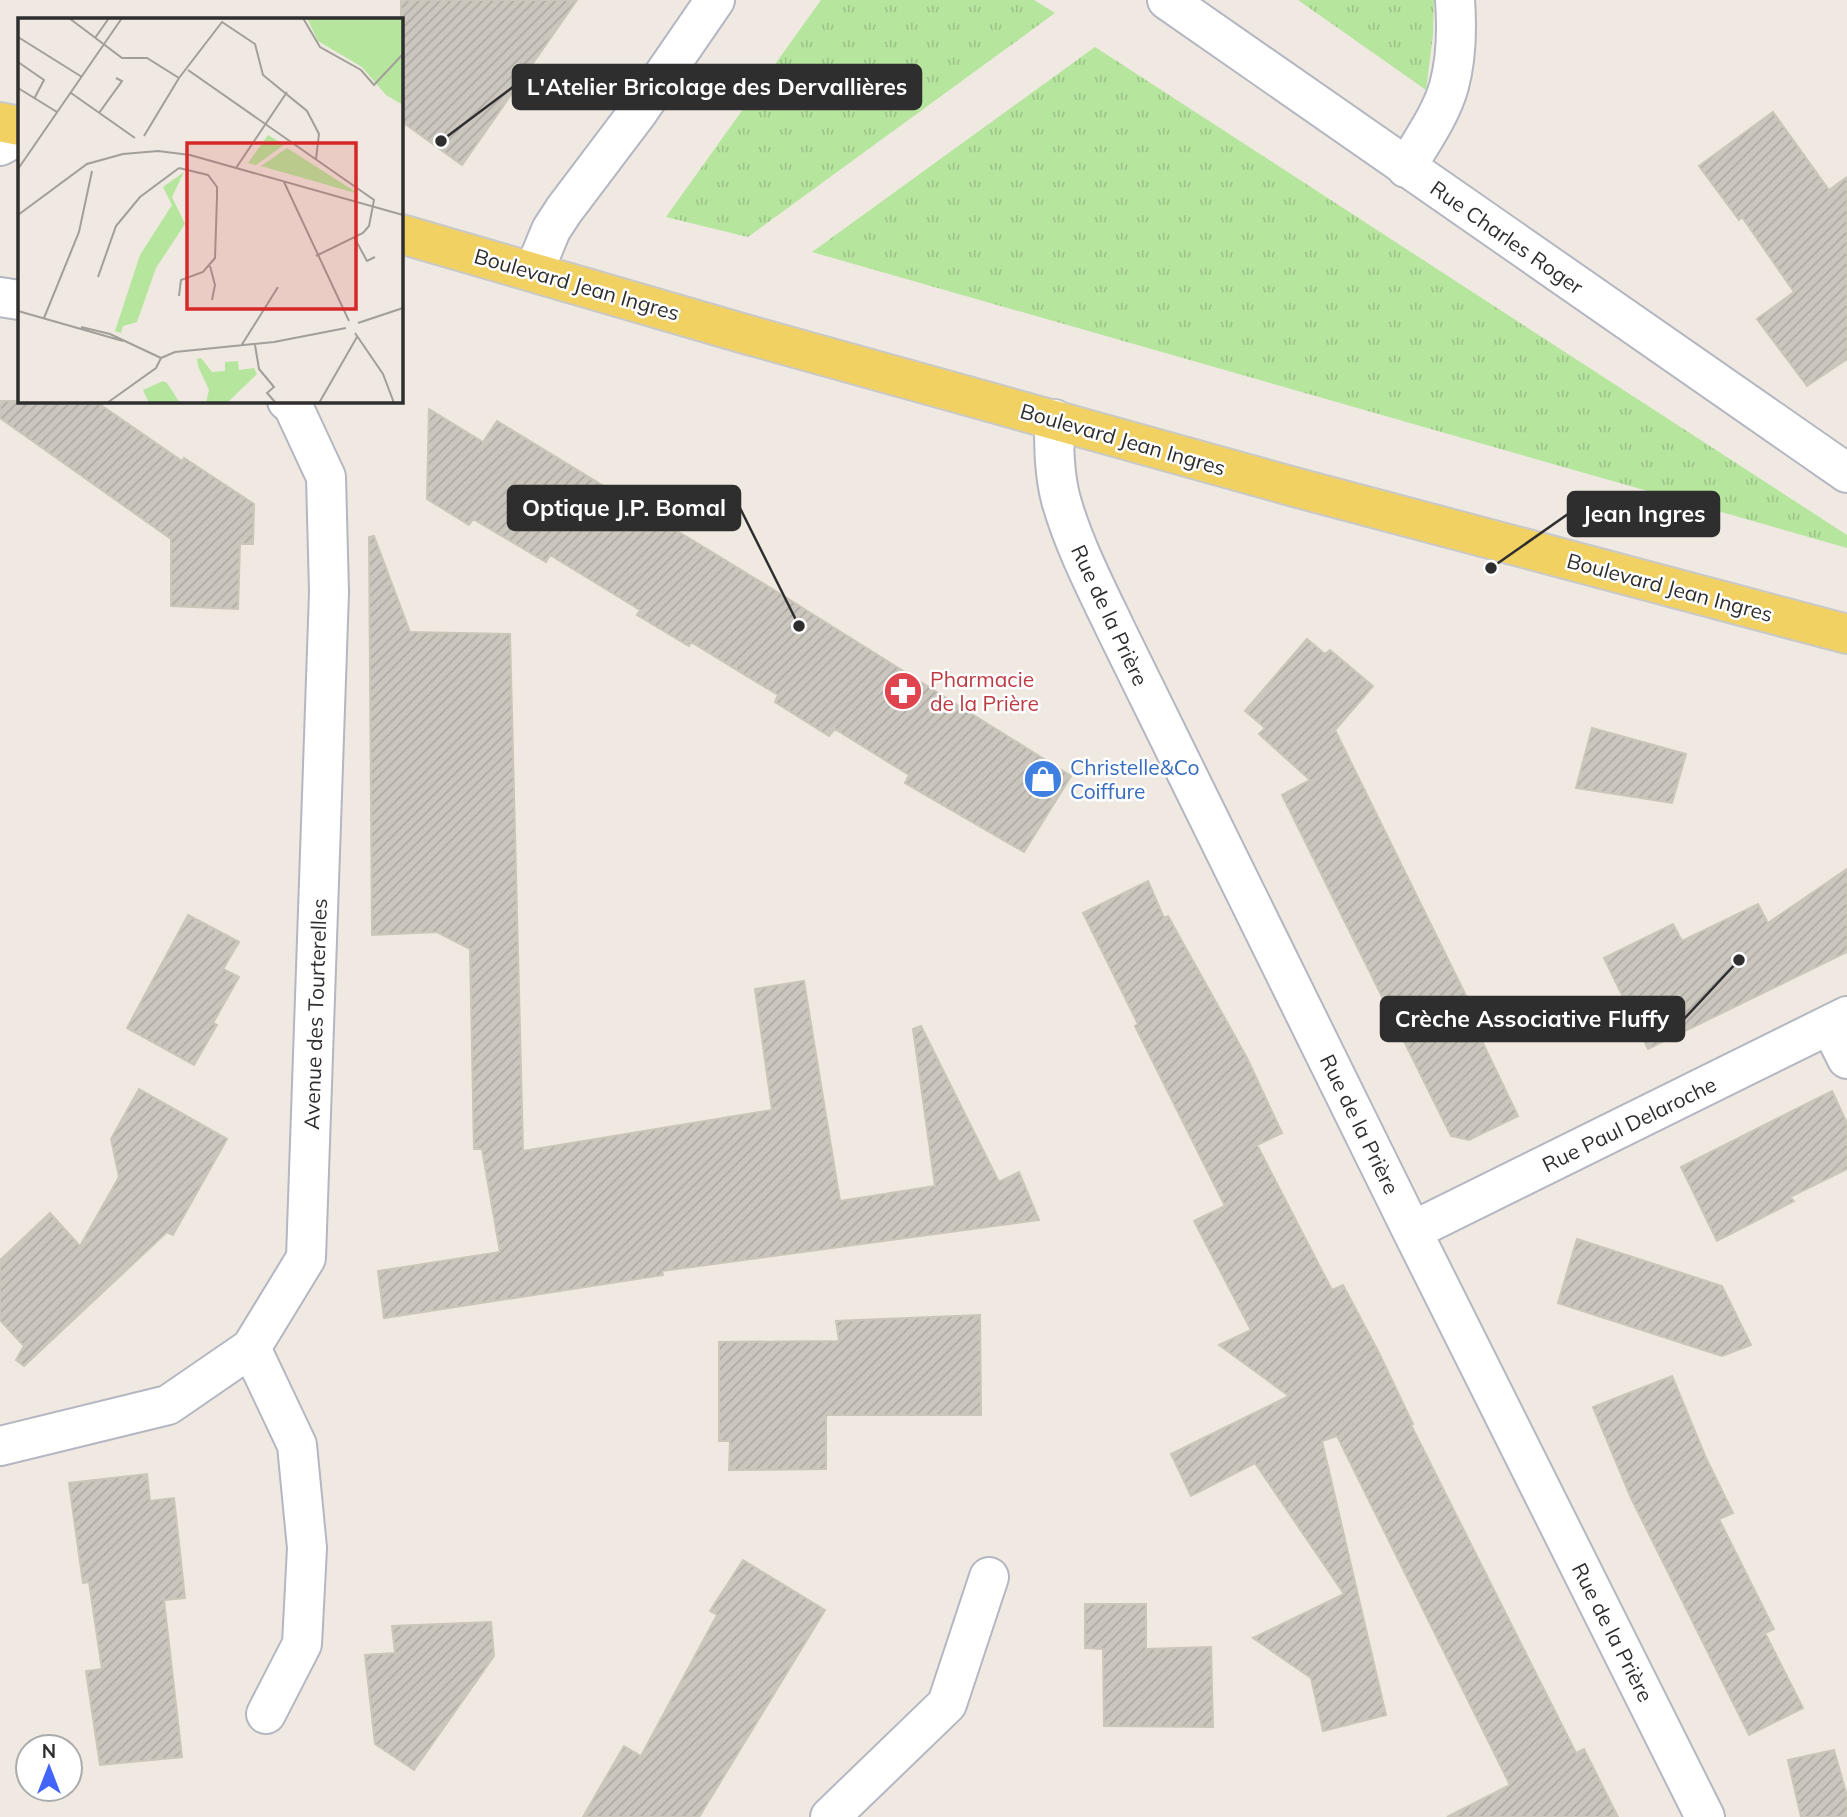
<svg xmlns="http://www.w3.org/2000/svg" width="1847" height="1817" viewBox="0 0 1847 1817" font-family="Mulish,sans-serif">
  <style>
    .grass { fill: url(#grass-tufts) }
    .building { fill: url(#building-hatch); stroke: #cbc5ba; stroke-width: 2 }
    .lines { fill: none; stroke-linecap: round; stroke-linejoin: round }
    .minor-casing { stroke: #b4b7c1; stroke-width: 42 }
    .primary-casing { stroke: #c9c9c9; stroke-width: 42 }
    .minor { stroke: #fff; stroke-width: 38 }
    .primary { stroke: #f2d163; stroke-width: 38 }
    .labels { text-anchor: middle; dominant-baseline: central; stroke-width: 5; stroke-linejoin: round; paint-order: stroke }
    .street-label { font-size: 21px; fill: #2e2e2e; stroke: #fff }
    .health-label { font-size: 21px; fill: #be3a42; stroke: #fff; text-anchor: start }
    .shop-label { font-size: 21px; fill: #366cbe; stroke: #fff; text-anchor: start }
    .inset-road { fill: none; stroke: #a29e99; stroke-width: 2 }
    .view { fill: #d62828; fill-opacity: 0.15; stroke: #d62828; stroke-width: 3.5 }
    .inset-edge { fill: none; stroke: #2e2e2e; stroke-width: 3.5 }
    .leader { fill: none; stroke: #2e2e2e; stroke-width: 2.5 }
    .callout-dot { fill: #2e2e2e; stroke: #fff; stroke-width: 2.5 }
    .callout { fill: #2e2e2e; stroke: #2e2e2e; stroke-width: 2.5 }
    .callout-label { font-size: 23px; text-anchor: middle; font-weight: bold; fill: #fff }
  </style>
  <defs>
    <pattern id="grass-tufts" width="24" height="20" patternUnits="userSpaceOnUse" patternTransform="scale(1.75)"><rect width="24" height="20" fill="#b6e59e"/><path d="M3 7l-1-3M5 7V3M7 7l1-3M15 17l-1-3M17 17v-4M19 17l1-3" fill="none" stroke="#9dc588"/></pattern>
    <pattern id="building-hatch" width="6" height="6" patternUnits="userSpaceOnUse" patternTransform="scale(1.75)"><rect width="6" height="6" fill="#cbc7bf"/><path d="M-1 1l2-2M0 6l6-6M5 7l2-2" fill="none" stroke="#afaba4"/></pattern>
  </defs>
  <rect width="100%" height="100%" fill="#efe9e1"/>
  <!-- grass -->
  <path class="grass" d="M 821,0 L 1034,0 L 1055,13 L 748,237 L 666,217 Z
    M 1298,0 L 1434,0 L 1433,35 L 1426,90 Z
    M 1095,47 L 1847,535 L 1847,548 L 812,252 Z"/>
  <!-- building -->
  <path class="building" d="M 401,0 L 577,0 L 462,165 L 401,121 Z
    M 1773,112 L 1829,190 L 1847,177 L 1847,359 L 1807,386 L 1757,319 L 1794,292 L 1742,217 L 1739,220 L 1699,166 Z
    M 0,401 L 95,401 L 182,461 L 184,458 L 254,504 L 253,544 L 240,544 L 238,609 L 171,606 L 171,539 L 0,418 Z
    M 429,409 L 483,442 L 497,421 L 782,595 L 1071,776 L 1024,852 L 905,783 L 909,775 L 835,729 L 829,736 L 775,702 L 778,695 L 691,642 L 689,646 L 637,615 L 640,610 L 550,555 L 546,562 L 473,519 L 469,525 L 427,499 Z
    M 374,536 L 410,632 L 510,634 L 523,1151 L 772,1110 L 755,989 L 804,981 L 840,1201 L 935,1186 L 913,1029 L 921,1026 L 999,1182 L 1019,1172 L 1039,1220 L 662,1271 L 663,1275 L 384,1318 L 378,1271 L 500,1252 L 482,1149 L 474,1149 L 470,949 L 437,932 L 372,935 L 369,537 Z
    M 1307,639 L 1325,654 L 1330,650 L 1373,686 L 1335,730 L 1475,1014 L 1470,1016 L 1518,1116 L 1469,1140 L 1451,1136 L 1282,795 L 1310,780 L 1259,734 L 1265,728 L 1245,711 Z
    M 1592,728 L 1686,754 L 1672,803 L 1576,788 Z
    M 1847,869 L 1847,952 L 1648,1049 L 1604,958 L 1673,924 L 1682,941 L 1758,904 L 1768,923 Z
    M 1148,881 L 1164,918 L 1168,916 L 1247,1058 L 1282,1133 L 1257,1145 L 1332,1290 L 1343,1285 L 1378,1351 L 1413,1424 L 1411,1425 L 1576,1753 L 1584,1749 L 1618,1817 L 1447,1817 L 1510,1785 L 1337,1436 L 1322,1441 L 1386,1715 L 1323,1731 L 1311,1678 L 1253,1638 L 1344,1594 L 1255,1463 L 1191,1496 L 1171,1454 L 1289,1396 L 1219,1345 L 1251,1330 L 1194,1221 L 1225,1206 L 1135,1026 L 1138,1024 L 1083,913 Z
    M 188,915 L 239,942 L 223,969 L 239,977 L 213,1023 L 217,1025 L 194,1065 L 127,1028 Z
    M 139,1089 L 227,1139 L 173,1235 L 167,1232 L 24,1366 L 16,1360 L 24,1346 L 0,1320 L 0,1260 L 50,1213 L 80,1246 L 119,1177 L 111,1139 Z
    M 1832,1091 L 1847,1123 L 1847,1169 L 1790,1197 L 1794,1201 L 1717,1241 L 1681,1167 Z
    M 1577,1239 L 1722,1286 L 1751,1345 L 1722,1356 L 1558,1303 Z
    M 980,1315 L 981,1415 L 826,1415 L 826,1469 L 729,1470 L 730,1441 L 719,1441 L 719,1342 L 839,1341 L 836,1321 Z
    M 1672,1376 L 1706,1458 L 1733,1513 L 1719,1519 L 1774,1629 L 1765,1633 L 1803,1708 L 1749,1735 L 1631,1498 L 1593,1407 Z
    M 147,1474 L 150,1501 L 174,1498 L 185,1598 L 164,1600 L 182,1757 L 100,1765 L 86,1671 L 102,1669 L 89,1582 L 83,1583 L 69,1483 Z
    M 743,1560 L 825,1610 L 699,1817 L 583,1817 L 624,1746 L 641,1756 L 717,1615 L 710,1611 Z
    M 1085,1604 L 1146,1604 L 1146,1649 L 1211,1647 L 1213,1727 L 1104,1726 L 1103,1649 L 1085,1648 Z
    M 491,1622 L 494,1656 L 414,1770 L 375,1744 L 365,1655 L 395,1653 L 392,1626 Z
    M 1834,1750 L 1847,1796 L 1847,1817 L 1801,1817 L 1788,1760 Z"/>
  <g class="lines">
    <!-- minor casing -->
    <g class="minor-casing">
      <path id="minor" d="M 1167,0 L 1847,473
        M 0,146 L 19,136
        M 1406,168 C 1421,142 1441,115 1449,86 C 1456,60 1457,27 1455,0
        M 534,271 L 551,230 L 564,210 L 638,112 L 715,0
        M 0,297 L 19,300
        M 1054,419 C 1054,446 1054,474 1061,500 C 1074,546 1097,590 1118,634 L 1412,1231 L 1705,1817
        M 1830,1025 L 1847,1059
        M 1412,1231 L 1847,1016
        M 251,1348 L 297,1445 L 307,1548 L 302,1644 L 266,1714
        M 0,1446 L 168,1405 L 251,1348 L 306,1258 L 329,592 L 326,477 L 293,406 L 287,401
        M 830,1817 L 947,1704 L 989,1577"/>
    </g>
    <!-- primary casing -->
    <g class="primary-casing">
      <path id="primary" d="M 0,122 L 19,126
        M 401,234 L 745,334 L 1298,488 L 1847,634"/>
    </g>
    <!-- minor -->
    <use href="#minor" class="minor"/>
    <!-- primary -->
    <use href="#primary" class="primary"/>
  </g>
  <!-- icons -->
  <defs>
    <g id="pharmacy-disc" transform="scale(2.0125)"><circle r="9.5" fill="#e0444e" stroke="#fff"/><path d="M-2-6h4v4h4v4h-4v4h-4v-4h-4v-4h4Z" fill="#fff"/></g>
    <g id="shop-disc" transform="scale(2.0125)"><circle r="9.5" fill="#3f7fe0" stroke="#fff"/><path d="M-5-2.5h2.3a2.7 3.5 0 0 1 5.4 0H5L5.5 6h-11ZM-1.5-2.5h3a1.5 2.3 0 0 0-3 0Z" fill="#fff"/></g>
  </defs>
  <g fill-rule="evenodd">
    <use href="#pharmacy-disc" x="903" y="691"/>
    <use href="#shop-disc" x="1043" y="779"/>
  </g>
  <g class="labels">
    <!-- street labels -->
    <g class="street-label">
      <text transform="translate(1507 237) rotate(35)">Rue Charles Roger</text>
      <text transform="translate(577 284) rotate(16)">Boulevard Jean Ingres</text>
      <text transform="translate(1123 439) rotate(16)">Boulevard Jean Ingres</text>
      <text transform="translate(1670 587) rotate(15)">Boulevard Jean Ingres</text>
      <text transform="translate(1110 615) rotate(65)">Rue de la Prière</text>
      <text transform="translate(315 1014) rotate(-88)">Avenue des Tourterelles</text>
      <text transform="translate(1360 1124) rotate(64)">Rue de la Prière</text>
      <text transform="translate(1629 1124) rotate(-26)">Rue Paul Delaroche</text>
      <text transform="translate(1613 1632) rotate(63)">Rue de la Prière</text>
    </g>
    <!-- health labels -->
    <g class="health-label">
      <text x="930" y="679">Pharmacie<tspan x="930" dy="24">de la Prière</tspan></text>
    </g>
    <!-- shop labels -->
    <g class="shop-label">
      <text x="1070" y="767">Christelle&amp;Co<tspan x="1070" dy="24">Coiffure</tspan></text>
    </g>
  </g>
  <!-- overview -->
  <g transform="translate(18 18)">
    <rect width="385" height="385" fill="#efe9e1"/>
    <path d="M 250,117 L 266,127 L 238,147 L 230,145 ZM 269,130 L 341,176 L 243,148 ZM 183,340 L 194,354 L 207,353 L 207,344 L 220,343 L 221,352 L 236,350 L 239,356 L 209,385 L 188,385 L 191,372 L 180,348 L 179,341 ZM 145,363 L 149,365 L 162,385 L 131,385 L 125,372 Z" fill="#b6e59e"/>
    <path d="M 289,0 L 385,0 L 385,87 L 368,77 L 344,49 L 300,23 Z" fill="#b6e59e"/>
    <path d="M 166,154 L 154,179 L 167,206 L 138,250 L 119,304 L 105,308 L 103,315 L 97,313 L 122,237 L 154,187 L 145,169 Z" fill="#b6e59e"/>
    <path class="inset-road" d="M 51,0 L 104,40 L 129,40 L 161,60 L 204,4 L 237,26 L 245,57 L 289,93 L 301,116 L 298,141M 285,0 L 302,29 L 343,52 L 356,67 L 385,36M 0,19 L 64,59M 77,20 L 91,0M 0,44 L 26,62 L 16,81M 170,52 L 356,182 L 351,208 L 345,215 L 298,238M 0,70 L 39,94M 53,75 L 117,120M 81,95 L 104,63 L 98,60M 126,118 L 161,60M 218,150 L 269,74M 0,151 L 104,0M 266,164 L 331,303M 0,197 L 69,146 L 105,136 L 140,133 L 172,137 L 385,197M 336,219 L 349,243 L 357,239M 192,248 L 197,267 L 194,282M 80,259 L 98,208 L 122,179 L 161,150M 161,278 L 163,262 L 185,254 L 197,240 L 199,179 L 199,169 L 190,157 L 161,150M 0,293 L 105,323M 26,300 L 61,214 L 74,153M 340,305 L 385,290M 63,309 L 92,316 L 143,340M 337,315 L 365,356 L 376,385M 237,327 L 241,351 L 256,369 L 249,375 L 258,385M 223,328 L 260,269M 143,340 L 157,334 L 256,324 L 328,310M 89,385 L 138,350 L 143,340M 301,385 L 339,319"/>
    <path class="view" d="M 169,125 L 338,125 L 338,291 L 169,291 Z"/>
    <rect width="385" height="385" class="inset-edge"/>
  </g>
  <!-- callouts -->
  <path class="leader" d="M441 141L513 87M799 626L740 508M1491 568L1568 514M1739 960L1684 1019"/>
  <g class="callout-dot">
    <circle cx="441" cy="141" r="7"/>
    <circle cx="799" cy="626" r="7"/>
    <circle cx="1491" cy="568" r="7"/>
    <circle cx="1739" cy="960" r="7"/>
  </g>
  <g class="callout">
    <rect x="513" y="65" width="408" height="44" rx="7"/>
    <rect x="508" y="486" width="232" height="44" rx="7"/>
    <rect x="1568" y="492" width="151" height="44" rx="7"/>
    <rect x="1381" y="997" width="303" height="44" rx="7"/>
  </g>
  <g class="callout-label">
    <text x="717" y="95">L'Atelier Bricolage des Dervallières</text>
    <text x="624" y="516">Optique J.P. Bomal</text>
    <text x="1644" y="522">Jean Ingres</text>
    <text x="1532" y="1027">Crèche Associative Fluffy</text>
  </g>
  <!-- north arrow -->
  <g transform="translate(49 1768)"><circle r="33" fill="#ffffff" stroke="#ababab" stroke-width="2"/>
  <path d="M0-5L12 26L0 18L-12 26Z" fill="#4264fb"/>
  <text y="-10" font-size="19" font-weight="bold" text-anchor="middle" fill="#2e2e2e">N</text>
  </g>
</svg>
